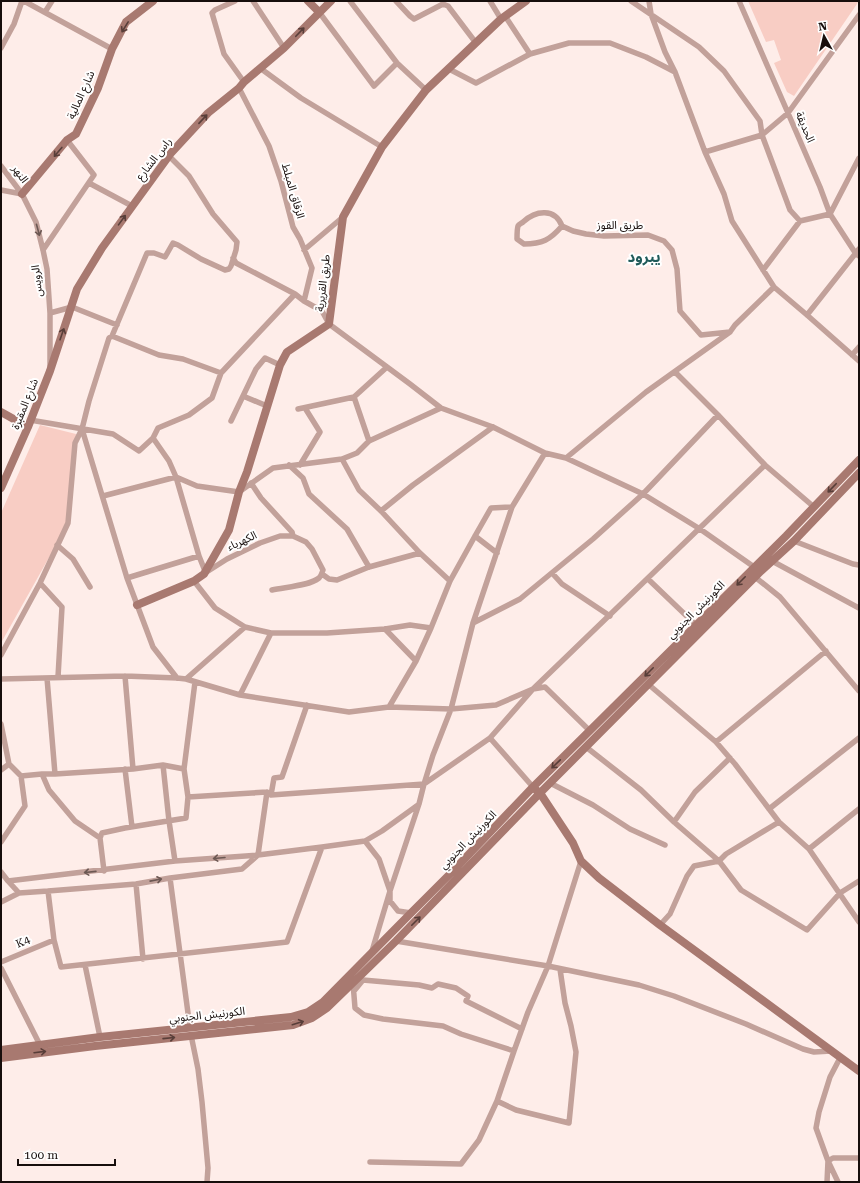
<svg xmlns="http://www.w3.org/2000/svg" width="860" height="1183" viewBox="0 0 860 1183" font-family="'Roboto Serif','Noto Sans Arabic',serif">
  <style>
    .green { fill: #f8cdc4 }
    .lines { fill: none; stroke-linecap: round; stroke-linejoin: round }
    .street { stroke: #c2a19a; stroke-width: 5.5 }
    .secondary { stroke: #a87970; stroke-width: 8 }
    .oneway { stroke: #583e39 }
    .oneway2 { stroke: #6c5853 }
    .labels { text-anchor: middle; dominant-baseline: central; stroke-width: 4; stroke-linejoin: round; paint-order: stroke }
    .street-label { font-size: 11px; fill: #170e0c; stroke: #fff }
    .district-label { font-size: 15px; font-weight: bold; fill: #205b5a; stroke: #fff }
  </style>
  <rect width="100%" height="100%" fill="#feede9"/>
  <!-- green -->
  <path class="green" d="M 748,1 L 859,1 L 794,96 L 787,92 L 774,63 L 781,60 L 774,40 L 766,42 Z
    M 40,425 L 76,434 L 70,516 L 65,529 L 1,643 L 1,513 Z"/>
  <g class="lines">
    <!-- street -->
    <path class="street" d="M 24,1 L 112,49
      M 235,1 L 215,10 L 212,13 L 224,54 L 244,82
      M 253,1 L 284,48
      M 350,1 L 397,63 L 426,90
      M 396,1 L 410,16 L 414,19 L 443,4 L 448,6 L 476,43
      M 490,1 L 501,19
      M 631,1 L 699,47 L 724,71 L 760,121 L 762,135 L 790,210 L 800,221
      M 649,1 L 651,14 L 665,52 L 675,72 L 705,152 L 724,194 L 732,221 L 774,287 L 807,315 L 859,361
      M 739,1 L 788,113 L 820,187 L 830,214 L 856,254 L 859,256
      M 45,12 L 52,1
      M 319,12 L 374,86 L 397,63
      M 505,16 L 530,54 L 569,43 L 610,43 L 646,57 L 675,72
      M 1,48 L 14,24 L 22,1
      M 260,68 L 301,98 L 382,147
      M 449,69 L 476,83 L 530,54
      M 239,88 L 269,146 L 281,181 L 293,227 L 300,239 L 312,268 L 304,301
      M 705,152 L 762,135 L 788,113 L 859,15
      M 169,156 L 189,176 L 213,214 L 237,242 L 236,250 L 231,266 L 229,269 L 225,270 L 201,259 L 178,245 L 173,243 L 165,257 L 154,253 L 147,253 L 112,336 L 109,338 L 89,401 L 82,429 L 127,578 L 153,647 L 177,678
      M 1,166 L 22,194 L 36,222 L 43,250 L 47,269 L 50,313 L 50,366
      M 89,183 L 132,206
      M 1,190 L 22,194
      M 562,226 C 550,240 542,244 524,244 L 517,239 C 517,235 517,229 518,226 C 519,224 522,223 523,222 C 536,210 555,208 562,226 L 573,231 L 586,234 L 604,236 L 648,235 L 664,241 L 672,250 L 677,269 L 680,311 L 701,335 L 730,332
      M 43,250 L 94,175 L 67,140
      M 304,250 L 343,217
      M 233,258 L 236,263 L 295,294 L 304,301 L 322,311 L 329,324 L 410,384 L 441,408 L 493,427 L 545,453 L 566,458 L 643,494 L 700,529 L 757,569
      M 763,270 L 800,221 L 830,214 L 859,158
      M 50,313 L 72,307 L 117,325
      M 807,315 L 859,249
      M 112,336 L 159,355 L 183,359 L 221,373
      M 852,355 L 859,347
      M 675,372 L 718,415 L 765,465 L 814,507
      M 354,397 L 369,441
      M 267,406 L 243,396 L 256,369 L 265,358 L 280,365
      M 298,409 L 354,397 L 387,367
      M 30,420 L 113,434 L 139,451 L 153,438 L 158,428 L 189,415 L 212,398 L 221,373 L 295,294
      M 231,421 L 243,396
      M 153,438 L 169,461 L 176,477 L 199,556 L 205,571
      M 566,458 L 646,392 L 730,332 L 735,325 L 774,287
      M 342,459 L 359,490 L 381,511 L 420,553 L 450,581
      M 289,465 L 303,478 L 309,494 L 347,529 L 369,567
      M 300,465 L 320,432 L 305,408
      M 251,483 L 261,498 L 292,532 L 293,536
      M 103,496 L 176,477 L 197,486 L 239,492 L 273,468 L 342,459 L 357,453 L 369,441 L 441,408
      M 381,511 L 413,485 L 493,427
      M 475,536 L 497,553
      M 794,541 L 853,564 L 859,565
      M 57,545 L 73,559 L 90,587
      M 772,561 L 859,608
      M 205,573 L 227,559 L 260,543 L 280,536 L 293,536 L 306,542 L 312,549 L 323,570 C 322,573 321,576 319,578 C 309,586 285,587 272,590
      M 552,573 L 562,584 L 610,616
      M 322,574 L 329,579 L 337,580 L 369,567 L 420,553
      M 755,577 L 780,597 L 859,691
      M 127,578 L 199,556
      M 648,579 L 696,625
      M 194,581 L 215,608 L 245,627 L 271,633 L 327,633 L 385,629 L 410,625 L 431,628
      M 40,583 L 62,607 L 58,677
      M 473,623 L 520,599 L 593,539 L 643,494 L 718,415
      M 385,629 L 416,661
      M 1,655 L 40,583 L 68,523 L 75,443 L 82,429
      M 125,676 L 133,769
      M 47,678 L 55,774
      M 1,679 L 125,676 L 177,678 L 186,679 L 240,695 L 349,712 L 389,707 L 451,709 L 496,705 L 533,689 L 545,687 L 590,731
      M 186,679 L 245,627
      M 648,684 L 716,742 L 826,651
      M 240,695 L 271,633
      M 389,707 L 416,661 L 431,628 L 450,581 L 475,536 L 491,508 L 512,507
      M 1,724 L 9,764 L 21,776 L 42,774 L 55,774 L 133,769 L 163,765 L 184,769
      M 490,738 L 533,787
      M 716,742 L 735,764 L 779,822 L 809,849 L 859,922
      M 586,747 L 641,790 L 674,822 L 695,792 L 730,758
      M 163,765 L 169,821 L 175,861
      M 125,769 L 132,827
      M 1,770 L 9,764
      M 42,774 L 49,790 L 75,821 L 100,838
      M 550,783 L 593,805 L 630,829 L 665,845
      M 271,795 L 274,778 L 282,777 L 307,705
      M 188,797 L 267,792 L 271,795 L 424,784 L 490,738 L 533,689 L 765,465
      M 769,809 L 859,738
      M 674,822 L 719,861 L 741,890 L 807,930 L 840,893 L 859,881
      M 365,841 L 379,859 L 390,891 L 390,901 L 398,911 L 411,913
      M 1,842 L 25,806 L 21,776
      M 809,849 L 859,809
      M 104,871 L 100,838 L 102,833 L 125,828 L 186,818 L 188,797 L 184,769 L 195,682
      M 1,872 L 8,881 L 19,893 L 48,891 L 54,940 L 61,967 L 287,942 L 322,847
      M 170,878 L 190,1028
      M 8,881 L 175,861 L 258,855 L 322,847 L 365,841 L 382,831 L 418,805
      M 136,884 L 143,959
      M 48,891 L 136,884 L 170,878 L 242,869 L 258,855 L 267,792
      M 1,902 L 19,893
      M 660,925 L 670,914 L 687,876 L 694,866 L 719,861 L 726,854 L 779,822
      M 396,941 L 548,966 L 639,985 L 674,996 L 746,1024 L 803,1049 L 814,1052 L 831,1051
      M 372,951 L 390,891 L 419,804 L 424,784 L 433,755 L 451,709 L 473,623 L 512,507 L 545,453
      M 1,962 L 54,940
      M 85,965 L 100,1037
      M 1,968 L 40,1045
      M 353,983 L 355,1008 L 364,1015 L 383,1019 L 443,1026 L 461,1034 L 514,1051 L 528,1012 L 548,966 L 581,861
      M 354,991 L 363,980 L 419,985 L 432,988 L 438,984 L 456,988 L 468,996 L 466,1001 L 522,1029
      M 191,1035 L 198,1069 L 202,1102 L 208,1168 L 207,1182
      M 514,1051 L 497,1101 L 516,1110 L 569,1123 L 576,1052 L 571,1026 L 565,1003 L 560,969
      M 370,1162 L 461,1164 L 479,1140 L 497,1101
      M 827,1182 L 828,1161 L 816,1128 L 819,1112 L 830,1077 L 840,1058
      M 838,1182 L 828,1161 L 833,1158 L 859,1158"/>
    <!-- secondary -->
    <path class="secondary" d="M 308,1 L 319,12
      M 22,194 L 67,140 L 76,134 L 98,88 L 112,49 L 126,22 L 153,1
      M 1,412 L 28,427
      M 1,488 L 28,427 L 50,371 L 77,289 L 102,248 L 171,153 L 208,113 L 239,88 L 244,82 L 284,48 L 331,1
      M 137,605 L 194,581 L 204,574 L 229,530 L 239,492 L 247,472 L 280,365 L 287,352 L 329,324 L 343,217 L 382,147 L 426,90 L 501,19 L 526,1
      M 536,790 L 540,793 L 573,843 L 581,861 L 599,878 L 660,925 L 859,1071
      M 1,1050 L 100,1037 L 291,1017 L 308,1012 L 323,1002 L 411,913 L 452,872 L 533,787 L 786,536 L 859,460
      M 1,1058 L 95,1046 L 293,1025 L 312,1018 L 327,1008 L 396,941 L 540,793 L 761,571 L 794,541 L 859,473"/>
  </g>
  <!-- one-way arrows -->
  <defs><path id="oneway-shaft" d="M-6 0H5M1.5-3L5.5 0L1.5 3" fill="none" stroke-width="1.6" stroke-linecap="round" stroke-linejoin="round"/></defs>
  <g class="oneway">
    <use href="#oneway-shaft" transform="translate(125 27) rotate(122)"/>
    <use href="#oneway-shaft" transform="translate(300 32) rotate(-46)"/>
    <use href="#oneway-shaft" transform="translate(203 119) rotate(-47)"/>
    <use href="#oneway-shaft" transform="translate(58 152) rotate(130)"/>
    <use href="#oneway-shaft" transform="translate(122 220) rotate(-54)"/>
    <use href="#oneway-shaft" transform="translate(62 334) rotate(-71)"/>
    <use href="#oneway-shaft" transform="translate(832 488) rotate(134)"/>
    <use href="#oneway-shaft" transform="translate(741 581) rotate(135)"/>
    <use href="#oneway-shaft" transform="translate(649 672) rotate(135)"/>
    <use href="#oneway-shaft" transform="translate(556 764) rotate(136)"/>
    <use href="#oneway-shaft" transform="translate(416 921) rotate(-45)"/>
    <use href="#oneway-shaft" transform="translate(298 1023) rotate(-17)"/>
    <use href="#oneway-shaft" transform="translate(169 1038) rotate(-6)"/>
    <use href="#oneway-shaft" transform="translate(40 1052) rotate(-7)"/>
  </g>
  <g class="oneway2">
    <use href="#oneway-shaft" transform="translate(38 230) rotate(75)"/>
    <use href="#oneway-shaft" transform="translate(219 858) rotate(175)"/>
    <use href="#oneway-shaft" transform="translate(90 872) rotate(174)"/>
    <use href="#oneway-shaft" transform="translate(156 880) rotate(-11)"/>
  </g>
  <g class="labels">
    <!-- street labels -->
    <g class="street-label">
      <text transform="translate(81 95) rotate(-66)">شارع المالية</text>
      <text transform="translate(805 127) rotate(67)">الحديقة</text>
      <text transform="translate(154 159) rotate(-52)">راس الشارع</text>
      <text transform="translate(20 174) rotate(54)">النهر</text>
      <text transform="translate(293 191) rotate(74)">الزقاق المبلط</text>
      <text x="620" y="225">طريق القوز</text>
      <text transform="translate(37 281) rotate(-96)">الرويس</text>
      <text transform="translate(323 283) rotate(-83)">طريق القريرية</text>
      <text transform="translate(25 404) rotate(-68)">شارع المقبرة</text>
      <text transform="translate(242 541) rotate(-25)">الكهرباء</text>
      <text transform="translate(696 610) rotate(-45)">الكورنيش الجنوبي</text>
      <text transform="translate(468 840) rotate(-46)">الكورنيش الجنوبي</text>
      <text transform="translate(23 942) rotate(-23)">K4</text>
      <text transform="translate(207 1015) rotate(-6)">الكورنيش الجنوبي</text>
    </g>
    <!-- district labels -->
    <g class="district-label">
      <text x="644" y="257">يبرود</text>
    </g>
  </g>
  <!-- border -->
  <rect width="860" height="1183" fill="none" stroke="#170e0c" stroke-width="4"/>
  <!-- north arrow -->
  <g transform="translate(824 36) rotate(352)" stroke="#ffffff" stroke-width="3" paint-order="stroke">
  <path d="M0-3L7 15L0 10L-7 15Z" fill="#170e0c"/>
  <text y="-6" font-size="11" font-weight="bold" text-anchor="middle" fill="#170e0c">N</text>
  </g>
  <!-- scale -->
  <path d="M18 1159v6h97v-6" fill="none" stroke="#170e0c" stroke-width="2"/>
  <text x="24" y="1159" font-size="12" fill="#170e0c" stroke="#ffffff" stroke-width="3" paint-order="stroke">100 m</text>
</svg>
